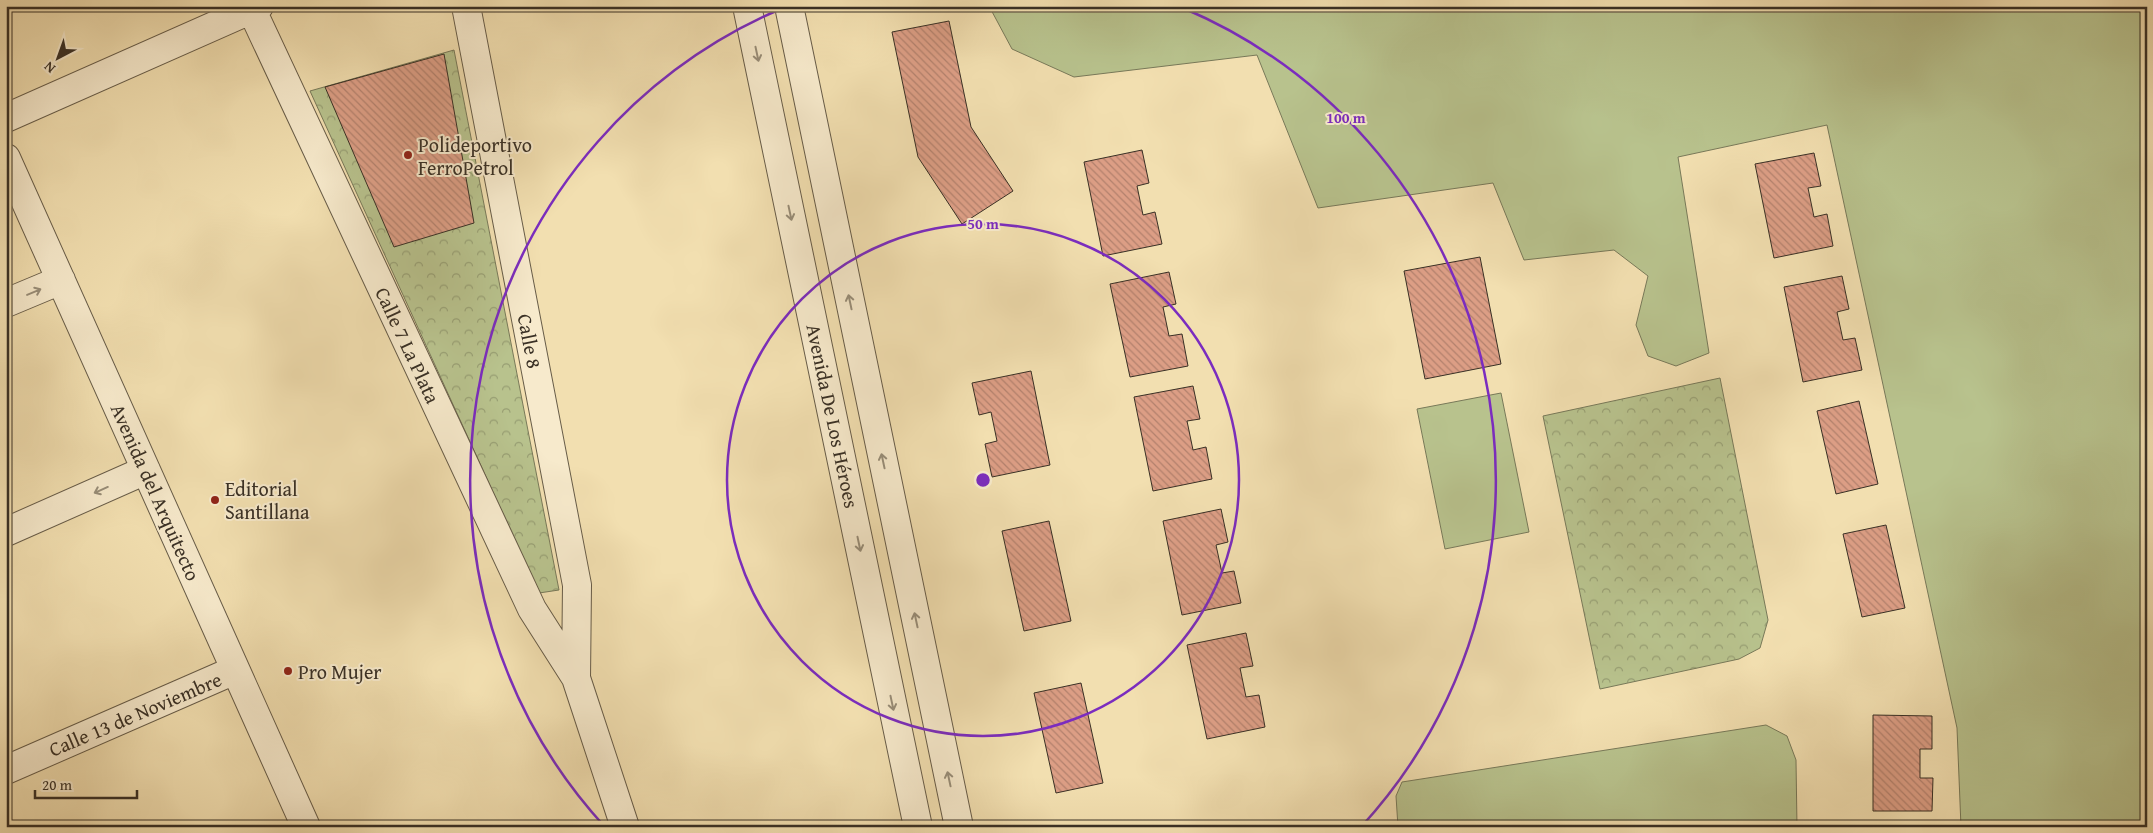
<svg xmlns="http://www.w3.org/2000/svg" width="2153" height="833" viewBox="0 0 2153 833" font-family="'Gentium Book Plus',serif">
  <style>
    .grass { fill: #b8c28d; stroke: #787959 }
    .park { fill: url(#park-crowns); stroke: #787959 }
    .building { fill: url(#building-back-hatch); stroke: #393025 }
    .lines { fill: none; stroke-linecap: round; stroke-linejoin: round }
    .minor-casing { stroke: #675c48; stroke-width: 30 }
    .tertiary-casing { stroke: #675c48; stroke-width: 30 }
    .minor { stroke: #f7eacc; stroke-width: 28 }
    .tertiary { stroke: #f7eacc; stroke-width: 28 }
    .oneway { stroke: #988d78 }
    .ring { fill: none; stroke: #7b2cbf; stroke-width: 2.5 }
    .poi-dot { fill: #8f2418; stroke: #f7eacc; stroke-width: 2 }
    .labels { text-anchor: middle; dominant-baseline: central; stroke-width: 4; stroke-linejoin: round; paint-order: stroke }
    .poi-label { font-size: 20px; fill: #393025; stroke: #f7eacc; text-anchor: start }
    .street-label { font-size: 20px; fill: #393025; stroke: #f7eacc }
    .centre { fill: #7b2cbf; stroke: #f7eacc; stroke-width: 2.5 }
    .ring-label { font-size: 15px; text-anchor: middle; font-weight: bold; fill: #7b2cbf; stroke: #f7eacc; stroke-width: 4; stroke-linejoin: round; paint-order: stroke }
  </style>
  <defs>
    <pattern id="park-crowns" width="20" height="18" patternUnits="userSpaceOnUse" patternTransform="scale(1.25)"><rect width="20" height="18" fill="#b8c28d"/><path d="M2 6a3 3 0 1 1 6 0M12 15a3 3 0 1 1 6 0" fill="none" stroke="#979e73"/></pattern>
    <pattern id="building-back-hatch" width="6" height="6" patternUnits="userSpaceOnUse" patternTransform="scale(1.25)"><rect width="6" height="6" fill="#dc9e85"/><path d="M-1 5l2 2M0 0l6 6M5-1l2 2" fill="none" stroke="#b3816d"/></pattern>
  </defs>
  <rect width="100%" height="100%" fill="#f2dfb0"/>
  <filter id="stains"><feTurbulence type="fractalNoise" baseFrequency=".004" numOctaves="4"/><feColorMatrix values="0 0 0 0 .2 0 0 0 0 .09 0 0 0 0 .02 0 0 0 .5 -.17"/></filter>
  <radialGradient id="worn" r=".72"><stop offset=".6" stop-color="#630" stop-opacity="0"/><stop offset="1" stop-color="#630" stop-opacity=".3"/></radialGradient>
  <!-- grass -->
  <path class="grass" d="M 989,6 L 2147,6 L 2147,827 L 1961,827 L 1957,728 L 1827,125 L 1678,157 L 1709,353 L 1676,366 L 1648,356 L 1636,325 L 1648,276 L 1614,250 L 1524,260 L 1493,183 L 1318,208 L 1257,55 L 1074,77 L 1012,49 Z
    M 1501,393 L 1529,532 L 1445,549 L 1417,409 Z
    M 1766,725 L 1787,736 L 1796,760 L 1797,827 L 1398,827 L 1396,796 L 1402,782 Z"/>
  <!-- park -->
  <path class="park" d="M 454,50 L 559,590 L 539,593 L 310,91 Z
    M 1720,378 L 1768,620 L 1760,648 L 1739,659 L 1600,689 L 1543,416 Z"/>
  <!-- building -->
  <path class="building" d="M 949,21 L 971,127 L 1013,191 L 962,224 L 918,157 L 892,32 Z
    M 444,54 L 474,223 L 394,247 L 325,87 Z
    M 1142,150 L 1149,183 L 1137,186 L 1143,215 L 1155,212 L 1162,244 L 1103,256 L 1084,162 Z
    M 1814,153 L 1821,186 L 1808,188 L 1814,217 L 1827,214 L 1833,246 L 1774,258 L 1755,164 Z
    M 1480,257 L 1501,364 L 1425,379 L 1404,271 Z
    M 1169,272 L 1176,304 L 1163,307 L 1169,336 L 1182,334 L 1188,366 L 1130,377 L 1110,284 Z
    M 1842,276 L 1849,309 L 1837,312 L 1843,340 L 1855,338 L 1862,370 L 1803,382 L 1784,287 Z
    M 1031,371 L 1050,465 L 992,477 L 985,444 L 997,441 L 991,412 L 979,415 L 972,383 Z
    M 1193,386 L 1200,419 L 1187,421 L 1193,450 L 1206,447 L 1212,479 L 1153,491 L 1134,397 Z
    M 1859,401 L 1878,484 L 1836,494 L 1817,411 Z
    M 1221,509 L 1228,542 L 1216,545 L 1222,573 L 1234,571 L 1241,603 L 1182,615 L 1163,521 Z
    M 1049,521 L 1071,621 L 1024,631 L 1002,531 Z
    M 1886,525 L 1905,608 L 1862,617 L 1843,534 Z
    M 1246,633 L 1253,666 L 1240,668 L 1246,697 L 1259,695 L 1265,727 L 1207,739 L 1187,645 Z
    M 1081,683 L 1103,783 L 1056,793 L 1034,693 Z
    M 1873,715 L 1932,716 L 1932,749 L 1920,749 L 1920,778 L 1933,778 L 1932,811 L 1873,811 Z"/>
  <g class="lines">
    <!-- minor casing -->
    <g class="minor-casing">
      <path id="minor" d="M 250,6 L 532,609 L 576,678 L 625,827
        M 466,6 L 577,585 L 576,678
        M 6,118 L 259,6
        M 6,158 L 306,827
        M 6,303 L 61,280
        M 6,532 L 146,470
        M 6,770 L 235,670"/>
    </g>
    <!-- tertiary casing -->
    <g class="tertiary-casing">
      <path id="tertiary" d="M 747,6 L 918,827
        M 789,6 L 959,827"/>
    </g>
    <!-- minor -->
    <use href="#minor" class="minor"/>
    <!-- tertiary -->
    <use href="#tertiary" class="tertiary"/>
  </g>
  <!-- one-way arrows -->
  <defs><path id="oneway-shaft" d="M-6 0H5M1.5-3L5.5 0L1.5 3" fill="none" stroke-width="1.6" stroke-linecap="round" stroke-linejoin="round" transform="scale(1.25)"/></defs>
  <g class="oneway">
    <use href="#oneway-shaft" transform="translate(757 54) rotate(78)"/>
    <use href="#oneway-shaft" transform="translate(790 213) rotate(78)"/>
    <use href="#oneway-shaft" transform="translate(34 292) rotate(-23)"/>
    <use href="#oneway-shaft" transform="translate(850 302) rotate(-102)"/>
    <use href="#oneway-shaft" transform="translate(883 461) rotate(-102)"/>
    <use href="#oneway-shaft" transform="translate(101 490) rotate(156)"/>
    <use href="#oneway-shaft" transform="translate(859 544) rotate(78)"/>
    <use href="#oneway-shaft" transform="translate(916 620) rotate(-102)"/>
    <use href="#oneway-shaft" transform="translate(892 703) rotate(78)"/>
    <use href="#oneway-shaft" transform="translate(949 779) rotate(-102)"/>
  </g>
  <!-- distance rings -->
  <g class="ring">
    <circle cx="983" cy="480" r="256"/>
    <path d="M605 827A513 513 0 0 1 783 8M1183 8A513 513 0 0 1 1361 827"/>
  </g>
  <!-- markers -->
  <g class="poi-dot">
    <circle cx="408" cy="155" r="5"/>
    <circle cx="215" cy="500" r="5"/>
    <circle cx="288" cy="671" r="5"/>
  </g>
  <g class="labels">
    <!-- poi labels -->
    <g class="poi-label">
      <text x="418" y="144">Polideportivo<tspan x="418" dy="23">FerroPetrol</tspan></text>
      <text x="225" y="488">Editorial<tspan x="225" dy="23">Santillana</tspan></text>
      <text x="298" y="671">Pro Mujer</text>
    </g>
    <!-- street labels -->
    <g class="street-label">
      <text transform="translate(530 341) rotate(79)">Calle 8</text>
      <text transform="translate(408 345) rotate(65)">Calle 7 La Plata</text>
      <text transform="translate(833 416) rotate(78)">Avenida De Los Héroes</text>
      <text transform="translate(156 492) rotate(66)">Avenida del Arquitecto</text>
      <text transform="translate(135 714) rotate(-23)">Calle 13 de Noviembre</text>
    </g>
  </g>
  <circle cx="983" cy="480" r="8" class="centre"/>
  <g class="ring-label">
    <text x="1346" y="123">100 m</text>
    <text x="983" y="229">50 m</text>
  </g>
  <!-- margin -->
  <rect width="2153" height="833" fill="none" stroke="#f2dfb0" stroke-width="25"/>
  <rect x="8" y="8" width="2138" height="818" fill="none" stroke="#393025" stroke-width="2.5"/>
  <rect x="12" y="12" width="2128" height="808" fill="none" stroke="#393025"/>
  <!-- north arrow -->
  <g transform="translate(58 58) rotate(221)" stroke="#f7eacc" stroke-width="4" paint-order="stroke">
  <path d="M0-4L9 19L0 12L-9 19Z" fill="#393025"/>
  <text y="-8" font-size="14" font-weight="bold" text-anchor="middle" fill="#393025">N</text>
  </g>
  <!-- scale -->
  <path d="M35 790v8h102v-8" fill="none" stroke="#393025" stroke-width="2.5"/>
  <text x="42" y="790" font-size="15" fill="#393025" stroke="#f7eacc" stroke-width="4" paint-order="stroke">20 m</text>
  <rect width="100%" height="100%" filter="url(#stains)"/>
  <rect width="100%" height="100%" fill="url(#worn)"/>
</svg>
